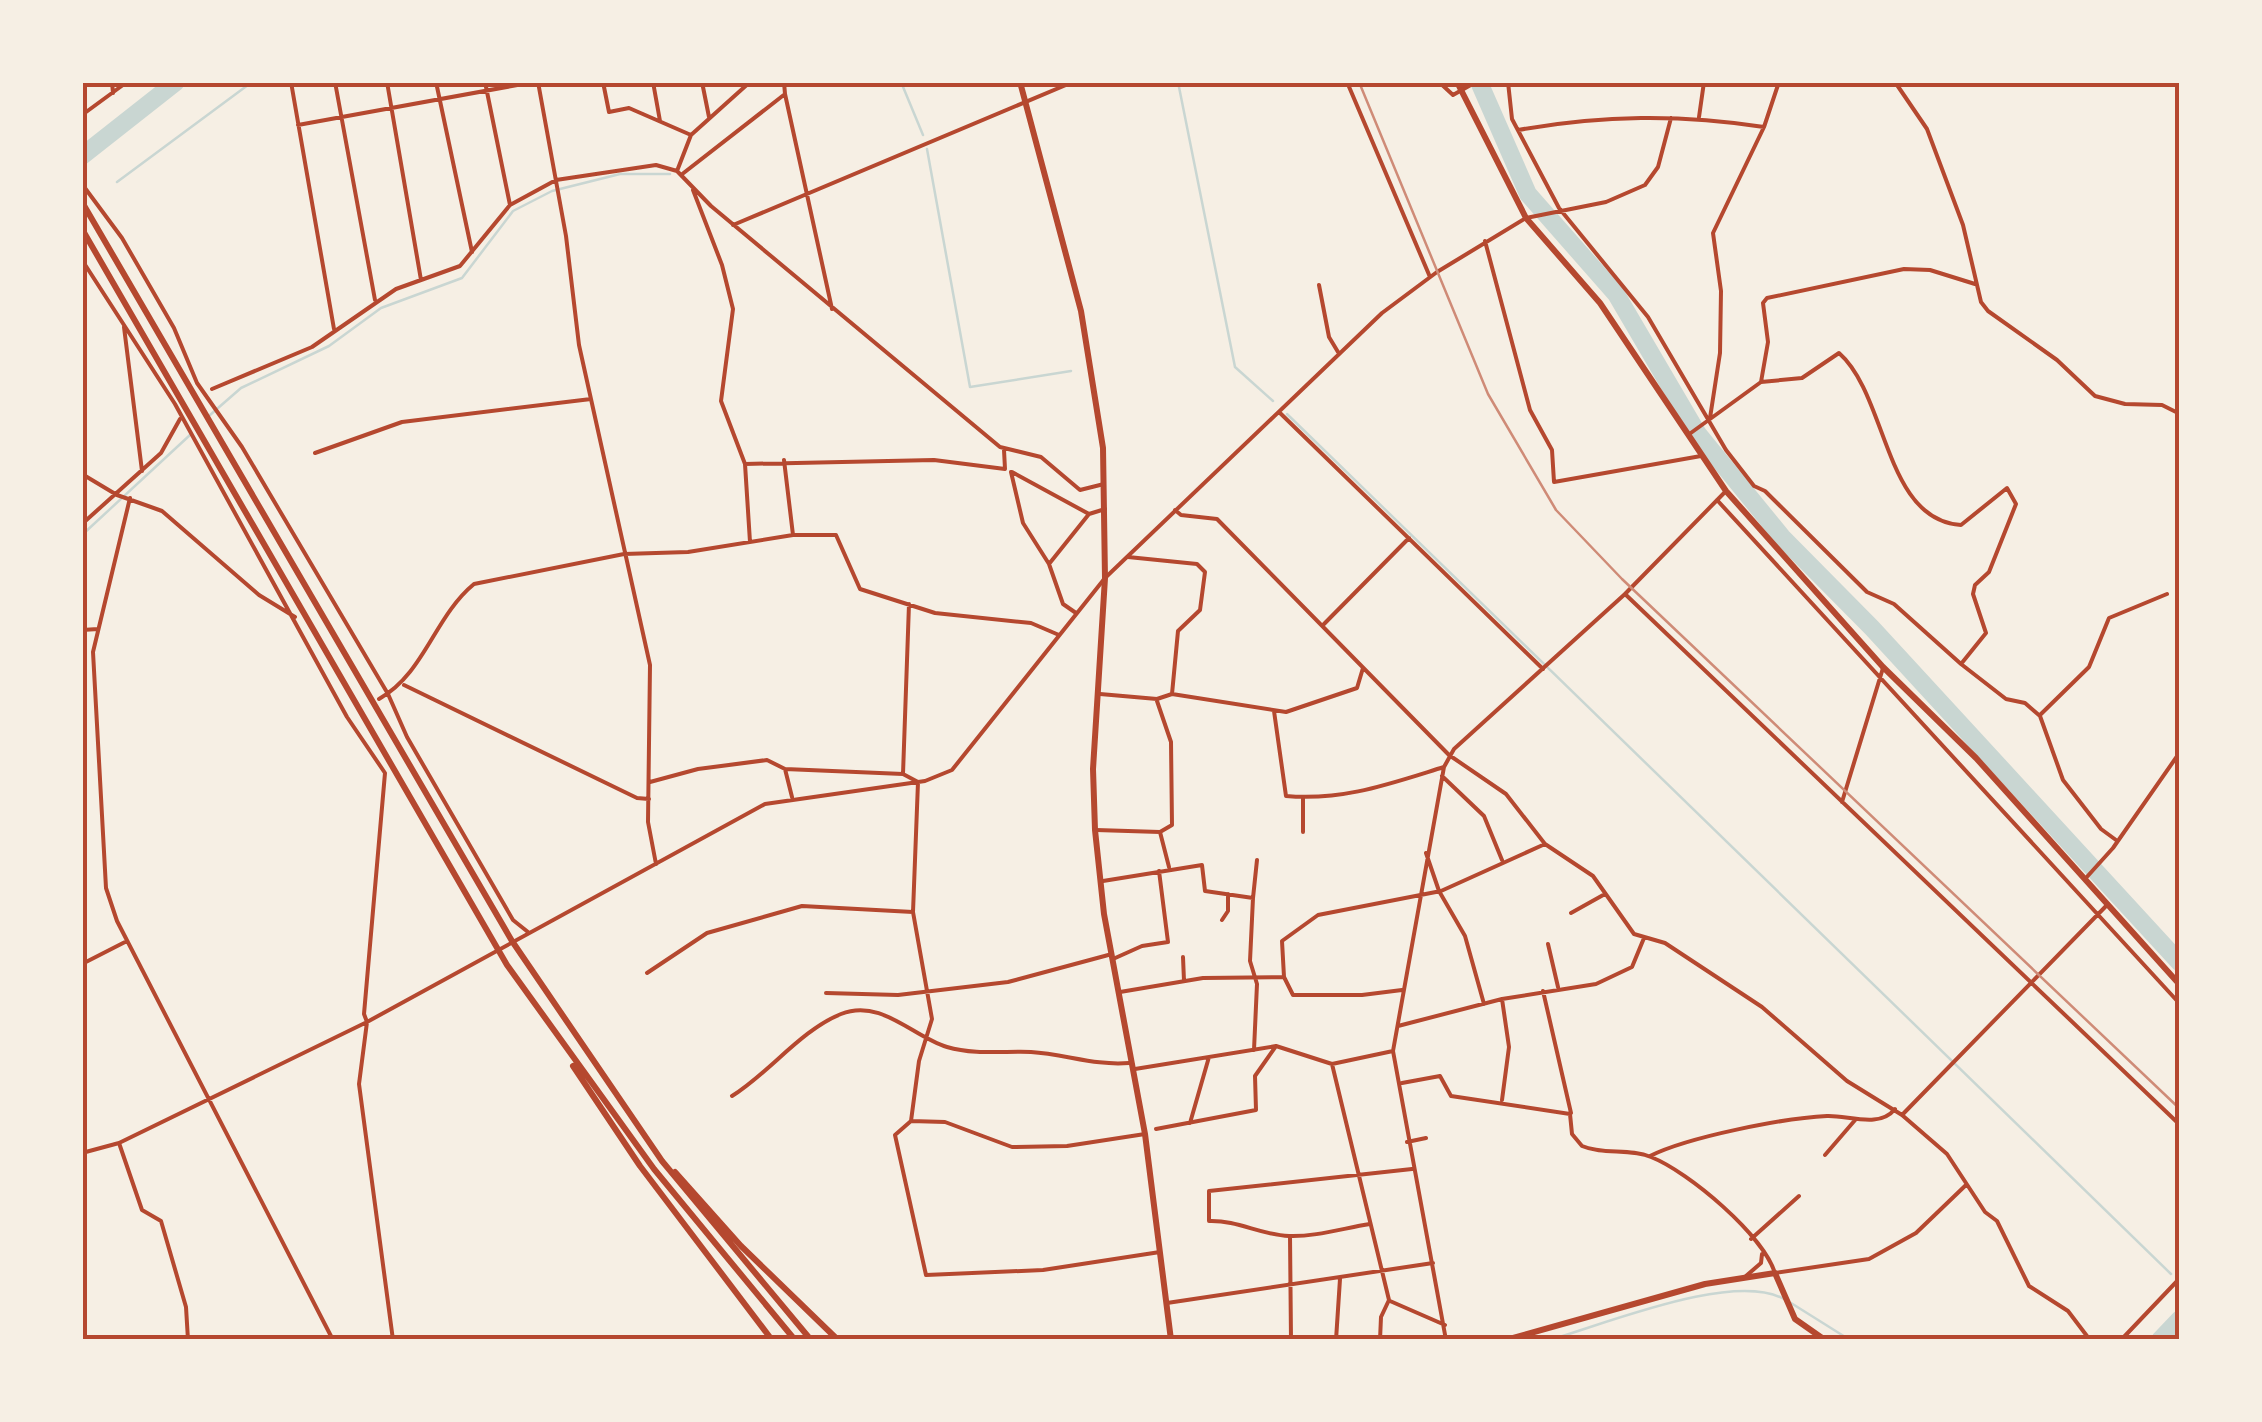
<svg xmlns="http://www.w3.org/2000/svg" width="2262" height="1422" viewBox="0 0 2262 1422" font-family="Karla,sans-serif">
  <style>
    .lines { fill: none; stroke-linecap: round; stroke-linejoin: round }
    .stream { stroke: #c9d6d2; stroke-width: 2.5 }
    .river { stroke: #c9d6d2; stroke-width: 18 }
    .minor { stroke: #b5482f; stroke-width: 4 }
    .secondary { stroke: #b5482f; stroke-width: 6 }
    .primary { stroke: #b5482f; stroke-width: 6 }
    .trunk { stroke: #b5482f; stroke-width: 6 }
    .rail { stroke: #cf8b77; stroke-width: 2.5 }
    .neatline { fill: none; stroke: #b5482f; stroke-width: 4 }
  </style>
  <rect width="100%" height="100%" fill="#f6efe4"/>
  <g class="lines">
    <!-- stream -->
    <path class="stream" d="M 901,82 L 923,135
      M 1178,82 L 1235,367 L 1273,401
      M 927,149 L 970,387 L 1071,371
      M 117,182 L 252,82
      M 1287,414 L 2171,1274
      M 210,415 L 241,388 L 329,346 L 381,308 L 462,278 L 513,211 L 552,191 L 620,174 L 670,174
      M 82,535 L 190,435
      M 1791,1303 L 1850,1340
      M 1549,1340 C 1606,1324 1733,1271 1784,1299"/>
    <!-- river -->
    <path class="river" d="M 1479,82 L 1528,194 L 1616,294 L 1698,434 L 1782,537 L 1872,628 L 2180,963
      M 82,156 L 176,82
      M 2160,1340 L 2180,1319"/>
    <!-- minor -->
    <path class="minor" d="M 112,82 L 113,93
      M 291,82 L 334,329
      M 335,82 L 375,300
      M 387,82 L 421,280
      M 436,82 L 472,252
      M 485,82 L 510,205
      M 538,82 L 566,236 L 579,345 L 650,665 L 648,822 L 656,864
      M 603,82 L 609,112 L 629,108 L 691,135
      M 653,82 L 660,121
      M 702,82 L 709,117
      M 1347,82 L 1430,277
      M 1439,82 L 1453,95 L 1476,82
      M 1508,82 L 1512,119 L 1559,208 L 1648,317 L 1726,450 L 1754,486 L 1765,491 L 1867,592 L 1894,604 L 1961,664
      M 1895,82 L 1927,129 L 1963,225 L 1981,302 L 1988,311 L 2057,360 L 2095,396 L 2125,404 L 2162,405 L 2180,414
      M 785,94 L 832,309
      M 82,115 L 127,82
      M 1699,117 L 1704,82
      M 298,125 L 534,82
      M 1518,130 C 1602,115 1680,114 1764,127
      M 677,171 L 691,135 L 750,82
      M 681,175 L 785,94 L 784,82
      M 82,184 L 122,238 L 174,328 L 197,383 L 242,447 L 388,694 L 407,737 L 513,920 L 528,932
      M 693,190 L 722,265 L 733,309 L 721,401 L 745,464 L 750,542
      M 733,225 L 1073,82
      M 1485,241 L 1530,410 L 1552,450 L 1554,482 L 1701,456
      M 82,260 L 175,404 L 347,717 L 385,773 L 364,1014 L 367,1022 L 119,1143 L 82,1153
      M 1319,285 L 1329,337 L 1338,352
      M 124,327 L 142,471
      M 1761,382 L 1768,342 L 1763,303 L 1767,298 L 1904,269 L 1930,270 L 1975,284
      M 212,389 L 312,347 L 396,289 L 460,266 L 510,205 L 556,180 L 656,165 L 677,171 L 711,206 L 1000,447 L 1041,457 L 1080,490 L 1104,484
      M 1279,412 L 1543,669
      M 1710,418 L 1720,353 L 1721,291 L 1713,233 L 1764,127 L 1779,82
      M 1688,435 L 1761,382 L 1802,378 L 1839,353 C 1888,396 1884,520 1961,525 L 2007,488 L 2016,504 L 1989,572 L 1975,585 L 1973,594 L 1986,633 L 1961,664 L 2006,699 L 2025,703 L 2040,716 L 2063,780 L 2101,829 L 2116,840
      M 315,453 L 402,422 L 591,399
      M 784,460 L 793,535
      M 745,464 L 934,460 L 1005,469 L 1004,450
      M 1011,472 L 1023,523 L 1049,564 L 1063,604 L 1076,613
      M 1012,472 L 1089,514 L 1105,509
      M 82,474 L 117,495 L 162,511 L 259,595 L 295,617
      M 130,498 L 93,652 L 106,888 L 117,921 L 333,1340
      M 1717,500 L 2180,1004
      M 1175,510 L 1181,515 L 1217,519 L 1449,755 L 1506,794 L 1545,844 L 1593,876 L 1634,934 L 1665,943 L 1762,1007 L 1847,1081 L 1902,1115 L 1947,1154 L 1985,1212 L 1997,1221 L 2029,1286 L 2068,1311 L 2090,1340
      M 82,524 L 161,453 L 180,419
      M 1128,557 L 1197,564 L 1205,572 L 1200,610 L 1178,631 L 1172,694
      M 1049,564 L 1089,514
      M 1625,594 L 2180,1125
      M 909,604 L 903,774 L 918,782 L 913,912 L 932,1019 L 919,1061 L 911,1121 L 945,1122 L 1012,1147 L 1067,1146 L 1145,1134
      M 1324,624 L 1409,538
      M 82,630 L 98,629
      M 404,685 L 637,798 L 649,799
      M 1100,694 L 1157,699 L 1172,694 L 1286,712 L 1357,688 L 1363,668
      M 379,699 C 425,673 434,617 474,584 L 624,554 L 688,552 L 793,535 L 836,535 L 860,589 L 935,613 L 1031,623 L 1059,635
      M 1157,701 L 1171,742 L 1172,825 L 1160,832
      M 1274,711 L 1286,796 C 1343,801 1389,784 1444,767
      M 2040,715 L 2089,667 L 2109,618 L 2167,594
      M 785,769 L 792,797
      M 1442,776 L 1484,816 L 1502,860
      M 650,782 L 698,769 L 767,760 L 785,769 L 903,774
      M 1303,797 L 1303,832
      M 1842,802 L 1883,668
      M 1096,830 L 1160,832 L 1169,867
      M 1426,853 L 1439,891 L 1465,936 L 1484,1004
      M 2085,879 L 2113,848 L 2180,752
      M 1103,881 L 1202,865 L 1205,891 L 1253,898 L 1250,961 L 1257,984 L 1254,1050
      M 1253,898 L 1257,860
      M 1571,913 L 1605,894
      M 1222,920 L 1228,911 L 1228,894
      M 1548,944 L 1558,987
      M 1183,957 L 1184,981
      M 1113,959 L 1142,946 L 1168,942 L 1159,871
      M 82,964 L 127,941
      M 647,973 L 707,933 L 802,906 L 913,912
      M 1402,990 L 1362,995 L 1293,995 L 1284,977 L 1282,941 L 1318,915 L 1441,891 L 1545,844
      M 1543,991 L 1571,1113
      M 1120,992 L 1203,978 L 1283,977
      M 826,993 L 898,995 L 1008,982 L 1112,954
      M 1502,999 L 1509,1047 L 1502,1100
      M 1398,1026 L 1502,999 L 1596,984 L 1632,967 L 1644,938
      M 1332,1064 L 1389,1300 L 1381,1317 L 1380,1340
      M 1135,1069 L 1276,1046 L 1332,1064 L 1393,1051
      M 1402,1083 L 1440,1076 L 1451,1096 L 1570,1114 L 1572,1134 L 1582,1146 C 1603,1155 1630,1148 1651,1157 C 1689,1172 1763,1235 1775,1273 L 1869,1259 L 1916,1233 L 1966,1185
      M 732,1096 C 769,1073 801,1030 841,1014 C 881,998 913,1037 947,1047 C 974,1055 1004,1051 1031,1052 C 1065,1054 1095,1066 1129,1063
      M 1902,1115 L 2108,904
      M 911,1121 L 895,1135 L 926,1275 L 1043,1270 L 1160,1252
      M 1190,1123 L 1209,1057
      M 1156,1129 L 1256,1110 L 1255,1076 L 1276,1046
      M 1407,1142 L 1426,1138
      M 119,1143 L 142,1210 L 161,1221 L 186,1307 L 188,1340
      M 1825,1155 L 1856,1119
      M 1650,1156 C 1688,1137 1784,1118 1827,1116 C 1848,1115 1879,1129 1895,1109
      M 1370,1224 C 1344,1228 1315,1237 1289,1236 C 1260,1235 1238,1220 1209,1221 L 1209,1191 L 1412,1169
      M 1290,1236 L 1291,1340
      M 1751,1239 L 1799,1196
      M 1746,1276 L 1761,1263 L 1762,1254
      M 1390,1301 L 1445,1325
      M 1167,1303 L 1433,1263
      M 393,1340 L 359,1084 L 367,1022 L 765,804 L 925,781 L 952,770 L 1105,578 L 1382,313 L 1437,272 L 1526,218 L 1606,202 L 1645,185 L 1658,167 L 1671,118
      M 1336,1340 L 1340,1279
      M 1446,1340 L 1393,1051 L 1444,767 L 1454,749 L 1625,594 L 1726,491
      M 2121,1340 L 2180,1278"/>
    <!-- secondary -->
    <path class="secondary" d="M 1457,82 L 1526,218 L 1600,303 L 1726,491 L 1883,667 L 1976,758 L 2180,985
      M 1506,1340 L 1705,1284 L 1775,1273 L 1795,1319 L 1825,1340"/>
    <!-- primary -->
    <path class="primary" d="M 1020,82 L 1081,311 L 1103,448 L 1105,578 L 1093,769 L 1095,830 L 1104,914 L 1145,1134 L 1171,1340"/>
    <!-- trunk -->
    <path class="trunk" d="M 82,202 L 512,941 L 662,1161 L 811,1340
      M 82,229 L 507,965 L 654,1169 L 795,1340
      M 573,1066 L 640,1166 L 772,1340
      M 675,1172 L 741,1246 L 838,1340"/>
    <!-- rail -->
    <path class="rail" d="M 1359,82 L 1488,394 L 1556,510 L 1622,579 L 2180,1109"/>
  </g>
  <!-- border -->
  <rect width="2262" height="1422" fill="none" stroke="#f6efe4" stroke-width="170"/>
  <rect x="85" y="85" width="2092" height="1252" class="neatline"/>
</svg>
